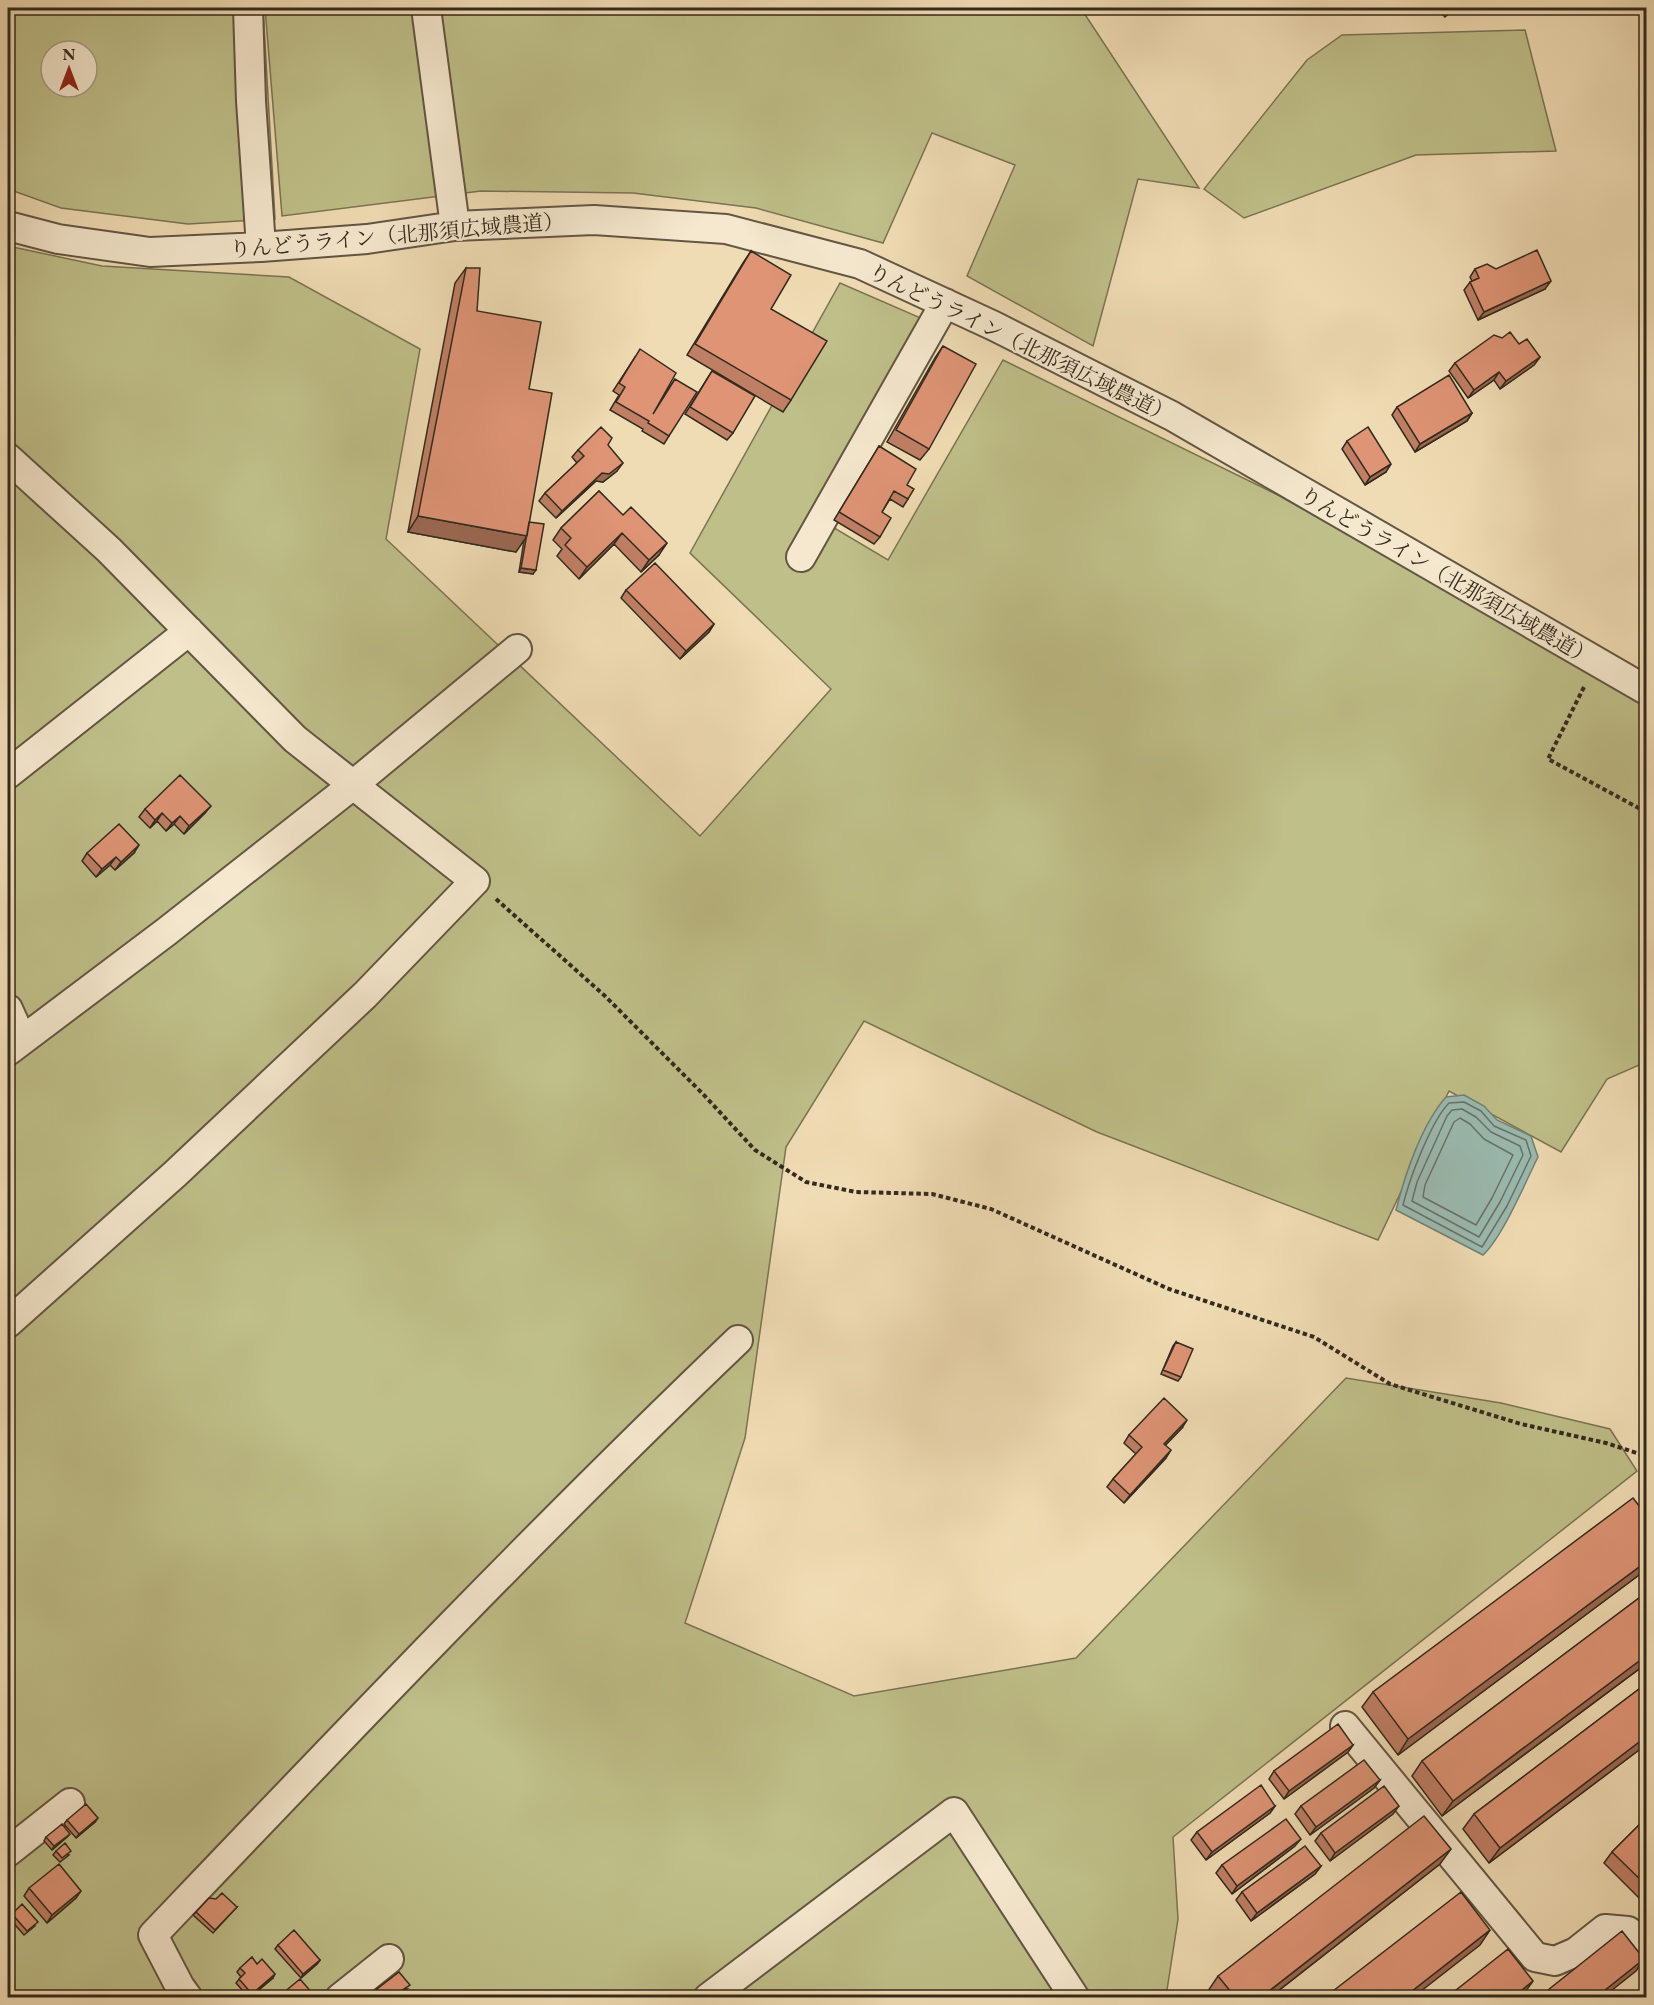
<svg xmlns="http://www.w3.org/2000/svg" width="1654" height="2005" viewBox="0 0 1654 2005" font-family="'EB Garamond','Noto Serif JP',serif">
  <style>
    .green { fill: #bfbf89; stroke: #7a7453; stroke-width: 1.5; fill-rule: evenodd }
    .water { fill: #9bbbb2; stroke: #728176; stroke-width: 1.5 }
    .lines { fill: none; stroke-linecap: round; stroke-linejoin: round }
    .shore { stroke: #687268; stroke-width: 1.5 }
    .minor-casing { stroke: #635643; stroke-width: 32 }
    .path { stroke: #342a1d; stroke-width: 4; stroke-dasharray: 4.5 3; stroke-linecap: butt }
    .minor { stroke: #f5e8ce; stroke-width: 28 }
    .wall { fill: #bf7f65; stroke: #342a1d; stroke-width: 1.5 }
    .shaded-wall { fill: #9b6852; stroke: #342a1d; stroke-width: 1.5 }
    .building { fill: #de9475; stroke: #342a1d; stroke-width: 1.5 }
    .labels { text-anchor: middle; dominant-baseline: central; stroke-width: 4.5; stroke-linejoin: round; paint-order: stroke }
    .street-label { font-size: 21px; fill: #342a1d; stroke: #f5e8ce }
  </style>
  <rect width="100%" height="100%" fill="#f0dcb4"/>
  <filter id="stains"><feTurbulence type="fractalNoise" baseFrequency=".00333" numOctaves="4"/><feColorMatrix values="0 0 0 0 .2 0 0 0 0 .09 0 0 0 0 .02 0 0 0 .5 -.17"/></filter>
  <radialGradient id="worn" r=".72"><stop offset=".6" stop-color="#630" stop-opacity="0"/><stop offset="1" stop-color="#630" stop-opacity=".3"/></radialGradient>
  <!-- green -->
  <path class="green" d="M 8,8 L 263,8 L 275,219 L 188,224 L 61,208 L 8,189 ZM 51,51 L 87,51 L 87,87 L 51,87 Z
    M 265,8 L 1088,8 L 1084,13 L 1199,188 L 1138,179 L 1093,346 L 967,276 L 1015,165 L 932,133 L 883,243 L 756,208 L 633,193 L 481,191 L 282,216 Z
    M 1525,30 L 1556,151 L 1416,155 L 1244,218 L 1204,189 L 1307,60 L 1342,35 Z
    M 8,246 L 102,266 L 289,277 L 420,349 L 386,539 L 700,836 L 831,689 L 690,553 L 840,283 L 923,319 L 814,516 L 888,560 L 1003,360 L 1280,496 L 1646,704 L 1646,1062 L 1607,1079 L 1561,1152 L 1449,1091 L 1378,1240 L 1097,1132 L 864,1021 L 786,1147 L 745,1438 L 685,1623 L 854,1696 L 1076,1658 L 1346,1378 L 1501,1403 L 1610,1429 L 1637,1471 L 1173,1837 L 1178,1919 L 1167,1990 L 1172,1997 L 8,1998 Z"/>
  <!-- water -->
  <path class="water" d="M 1464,1095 L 1484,1106 L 1497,1120 L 1531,1136 L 1538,1157 C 1525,1183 1503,1236 1483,1255 L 1396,1210 C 1405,1174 1422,1124 1446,1097 Z"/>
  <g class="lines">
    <!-- shore -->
    <path class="shore" d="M 1464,1102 L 1481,1111 L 1494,1126 L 1526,1140 L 1531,1156 L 1507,1206 L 1482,1247 L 1403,1205 C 1409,1180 1431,1121 1449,1103 Z
      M 1462,1109 L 1476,1117 L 1491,1132 L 1520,1146 L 1523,1155 L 1500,1202 L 1479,1237 L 1412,1201 L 1417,1182 L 1447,1116 L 1452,1110 Z
      M 1460,1118 L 1470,1124 L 1484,1139 L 1513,1155 L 1492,1198 L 1476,1225 L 1423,1197 L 1425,1185 L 1454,1122 Z"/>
    <!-- minor casing -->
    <g class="minor-casing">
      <path id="minor" d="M 248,8 L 251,101 L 261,247
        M 426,8 L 455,226
        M 8,226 L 58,239 L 150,252 L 261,247 L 367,239 L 455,226 L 594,220 L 726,229 L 860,264 L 994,326 L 1172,416 L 1646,690
        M 8,458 L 109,550 L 295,739 L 475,881 L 365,995 L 175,1174 L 8,1323
        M 801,557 L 945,303
        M 8,774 L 189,631
        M 8,1009 L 22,1040
        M 8,1051 L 166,932 L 353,785 L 517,649
        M 1345,1726 L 1535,1957 L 1555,1961 L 1576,1952 L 1605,1929 L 1628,1931 L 1646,1945
        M 8,1852 L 70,1803
        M 188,1998 L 180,1987 L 153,1935 C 345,1734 537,1532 738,1340
        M 340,1998 L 389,1959
        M 708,1998 L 954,1812 L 1075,1998"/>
    </g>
    <!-- path -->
    <path class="path" d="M 1584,687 L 1548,759 L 1646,812
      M 496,899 L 605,996 L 702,1093 L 755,1150 L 806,1182 L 856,1192 L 932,1194 L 991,1209 L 1169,1289 L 1314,1337 L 1390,1384 L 1521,1424 L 1606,1443 L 1646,1456"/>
    <!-- minor -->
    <use href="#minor" class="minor"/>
  </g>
  <!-- wall -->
  <path class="wall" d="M 1436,8 L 1455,8 L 1445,17 Z
    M 751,251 L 771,309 L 791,400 L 783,412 L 687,355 L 743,263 Z
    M 466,268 L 529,522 L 533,574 L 519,572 L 524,540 L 516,552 L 408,532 L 455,283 Z
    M 1475,269 L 1496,269 L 1545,289 L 1478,320 L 1464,290 L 1470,282 L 1472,281 L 1470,277 Z
    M 1519,344 L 1540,357 L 1534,365 L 1500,389 L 1494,380 L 1468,398 L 1449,371 L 1455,363 Z
    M 943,346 L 929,449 L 920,460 L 887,442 L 935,358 Z
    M 635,357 L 658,406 L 675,379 L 669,436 L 664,444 L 642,431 L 643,429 L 610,410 L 619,395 L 613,391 Z
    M 712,371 L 733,433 L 727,440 L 685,414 Z
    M 1397,407 L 1472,413 L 1467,421 L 1415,452 L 1392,415 Z
    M 1347,441 L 1386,472 L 1365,485 L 1342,449 Z
    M 608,445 L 617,471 L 603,482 L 596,481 L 556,518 L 539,501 L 545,493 L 577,463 L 572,457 L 578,450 Z
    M 879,446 L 907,485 L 908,499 L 903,507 L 890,499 L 882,512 L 880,537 L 874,544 L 834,520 Z
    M 599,491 L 659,555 L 641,572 L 614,544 L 579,579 L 557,556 L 562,549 L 553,540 L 561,528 Z
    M 626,590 L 714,624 L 709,632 L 680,659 L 621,598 Z
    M 145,809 L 205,813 L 184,834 L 174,824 L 166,831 L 157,821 L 150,828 L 139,817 Z
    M 87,853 L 134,853 L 115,870 L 110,865 L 96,877 L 82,861 Z
    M 1176,1342 L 1181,1377 L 1178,1381 L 1161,1374 L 1173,1346 Z
    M 1182,1428 L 1165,1445 L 1166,1458 L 1124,1503 L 1107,1487 L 1113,1479 L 1136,1454 L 1124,1443 L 1129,1435 Z
    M 1647,1516 L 1647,1585 L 1639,1575 L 1398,1755 L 1362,1707 L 1373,1692 Z
    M 1647,1592 L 1647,1663 L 1442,1816 L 1412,1776 L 1422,1761 Z
    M 1647,1683 L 1647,1744 L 1489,1863 L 1463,1829 L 1474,1814 Z
    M 1353,1745 L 1348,1752 L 1284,1799 L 1269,1779 L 1274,1771 Z
    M 1380,1780 L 1374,1788 L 1310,1835 L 1295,1814 L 1301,1806 Z
    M 1275,1806 L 1270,1813 L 1206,1860 L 1191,1840 L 1197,1832 Z
    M 1393,1814 L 1330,1861 L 1315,1841 L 1321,1833 Z
    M 1647,1817 L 1647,1906 L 1604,1863 L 1612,1852 Z
    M 67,1820 L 95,1822 L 76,1838 L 64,1824 Z
    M 46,1837 L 67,1837 L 52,1850 L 44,1841 Z
    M 1295,1846 L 1232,1894 L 1216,1873 L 1222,1865 Z
    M 56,1851 L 69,1855 L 60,1862 L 53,1855 Z
    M 1440,1864 L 1269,1998 L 1213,1998 L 1208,1991 L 1218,1976 Z
    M 1321,1866 L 1315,1874 L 1251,1921 L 1236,1900 L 1242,1892 Z
    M 29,1888 L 76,1898 L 47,1923 L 24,1896 Z
    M 237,1907 L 213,1933 L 193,1915 L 196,1912 Z
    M 12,1914 L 35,1926 L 24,1935 L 9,1918 Z
    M 278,1945 L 320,1960 L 317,1964 L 301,1978 L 275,1949 Z
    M 257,1964 L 273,1978 L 249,1998 L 236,1983 L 241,1977 L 237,1972 L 240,1968 Z
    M 377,1989 L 407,1989 L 402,1992 L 406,1998 L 378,1998 L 375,1993 Z"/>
  <!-- shaded-wall -->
  <path class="shaded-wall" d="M 1551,281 L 1545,289 L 1478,320 L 1484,312 Z
    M 1540,357 L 1534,365 L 1500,389 L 1506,381 Z
    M 1499,372 L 1494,380 L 1468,398 L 1474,390 Z
    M 1472,413 L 1467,421 L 1415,452 L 1420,444 Z
    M 623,463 L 617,471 L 603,482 L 596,481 L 556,518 L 562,511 L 602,473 Z
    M 1391,464 L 1386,472 L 1365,485 L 1370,477 Z
    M 418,516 L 527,536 L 516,552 L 408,532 Z
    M 622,533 L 614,544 L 579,579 L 587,567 Z
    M 667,543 L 659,555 L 641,572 L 649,560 Z
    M 521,568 L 536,570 L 533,574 L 519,572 Z
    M 714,624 L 709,632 L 680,659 L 686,651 Z
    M 211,806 L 205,813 L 184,834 L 189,826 Z
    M 162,813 L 157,821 L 150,828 L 155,820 Z
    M 180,816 L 174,824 L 166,831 L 172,823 Z
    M 139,845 L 134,853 L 115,870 L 121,862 Z
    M 116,857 L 110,865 L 96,877 L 102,869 Z
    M 1187,1420 L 1182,1428 L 1159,1452 L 1164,1444 Z
    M 1171,1450 L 1166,1458 L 1124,1503 L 1130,1495 Z
    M 1647,1561 L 1647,1564 L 1639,1575 L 1398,1755 L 1408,1739 Z
    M 1647,1655 L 1647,1663 L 1442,1816 L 1453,1801 Z
    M 1647,1736 L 1647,1744 L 1489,1863 L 1500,1848 Z
    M 1353,1745 L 1348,1752 L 1284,1799 L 1289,1791 Z
    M 1380,1780 L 1374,1788 L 1310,1835 L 1316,1827 Z
    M 1275,1806 L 1270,1813 L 1206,1860 L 1212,1852 Z
    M 1399,1806 L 1393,1814 L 1330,1861 L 1335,1853 Z
    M 98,1818 L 95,1822 L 76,1838 L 79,1834 Z
    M 70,1834 L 67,1837 L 52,1850 L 54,1846 Z
    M 1301,1839 L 1295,1846 L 1232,1894 L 1237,1886 Z
    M 1451,1849 L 1440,1864 L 1269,1998 L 1260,1998 Z
    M 1321,1866 L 1315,1874 L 1251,1921 L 1257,1913 Z
    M 81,1891 L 76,1898 L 47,1923 L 52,1915 Z
    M 1490,1930 L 1480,1945 L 1412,1998 L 1403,1998 Z
    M 1644,1959 L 1636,1971 L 1602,1998 L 1595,1998 Z
    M 320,1960 L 317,1964 L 301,1978 L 303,1974 Z
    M 275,1974 L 273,1978 L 249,1998 L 252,1994 Z
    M 1533,1981 L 1521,1998 L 1512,1998 Z"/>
  <!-- building -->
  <path class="building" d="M 1442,8 L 1454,8 L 1448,13 Z
    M 1537,250 L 1551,281 L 1484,312 L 1470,282 L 1479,278 L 1475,269 L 1487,264 L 1496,269 Z
    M 751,251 L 791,275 L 771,309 L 827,341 L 791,400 L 695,344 Z
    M 466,268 L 480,268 L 477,311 L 541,322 L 529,389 L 552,393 L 527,536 L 418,516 Z
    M 1510,332 L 1519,344 L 1527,339 L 1540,357 L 1506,381 L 1499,372 L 1474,390 L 1455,363 L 1494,335 L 1502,338 Z
    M 943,346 L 976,364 L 929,449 L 896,430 Z
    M 640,349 L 676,373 L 653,414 L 675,379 L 697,392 L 669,436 L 648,423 L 649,421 L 616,402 L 625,387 L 619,383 Z
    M 712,371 L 755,396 L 733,433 L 690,407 Z
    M 1449,375 L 1472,413 L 1420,444 L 1397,407 Z
    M 601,427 L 612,438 L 608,445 L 623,463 L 609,474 L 602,473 L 562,511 L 545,493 L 584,456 L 578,450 Z
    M 1368,427 L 1391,464 L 1370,477 L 1347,441 Z
    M 879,446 L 916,469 L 907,485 L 914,489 L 908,499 L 894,491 L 882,512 L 891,518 L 880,537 L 839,512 Z
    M 599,491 L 623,515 L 631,507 L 667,543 L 649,560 L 622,533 L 587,567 L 565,545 L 571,538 L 561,528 Z
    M 529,522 L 544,524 L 536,570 L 521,568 Z
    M 655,563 L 714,624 L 686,651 L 626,590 Z
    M 180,775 L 211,806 L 189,826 L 180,816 L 172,823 L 162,813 L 155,820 L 145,809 Z
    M 119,824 L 139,845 L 121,862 L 116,857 L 102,869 L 87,853 Z
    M 1176,1342 L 1193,1349 L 1181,1377 L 1163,1370 Z
    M 1164,1398 L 1187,1420 L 1164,1444 L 1171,1450 L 1130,1495 L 1113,1479 L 1142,1447 L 1129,1435 Z
    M 1633,1498 L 1647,1516 L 1647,1561 L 1408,1739 L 1373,1692 Z
    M 1647,1592 L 1647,1655 L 1453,1801 L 1422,1761 Z
    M 1647,1683 L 1647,1736 L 1500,1848 L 1474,1814 Z
    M 1338,1724 L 1353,1745 L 1289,1791 L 1274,1771 Z
    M 1364,1760 L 1380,1780 L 1316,1827 L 1301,1806 Z
    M 1261,1785 L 1275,1806 L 1212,1852 L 1197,1832 Z
    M 1384,1786 L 1399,1806 L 1335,1853 L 1321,1833 Z
    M 86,1804 L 98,1818 L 79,1834 L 67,1820 Z
    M 1424,1816 L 1451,1849 L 1260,1998 L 1236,1998 L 1218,1976 Z
    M 1647,1817 L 1647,1886 L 1612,1852 Z
    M 1286,1819 L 1301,1839 L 1237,1886 L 1222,1865 Z
    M 62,1824 L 70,1834 L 54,1846 L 46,1837 Z
    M 65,1843 L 71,1851 L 62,1858 L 56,1851 Z
    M 1305,1846 L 1321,1866 L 1257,1913 L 1242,1892 Z
    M 59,1864 L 81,1891 L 52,1915 L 29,1888 Z
    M 1461,1892 L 1490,1930 L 1403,1998 L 1324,1998 Z
    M 222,1893 L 237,1907 L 215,1930 L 196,1912 L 209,1898 L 216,1899 Z
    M 22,1904 L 38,1922 L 27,1931 L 12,1914 Z
    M 294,1930 L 320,1960 L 303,1974 L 278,1945 Z
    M 1622,1931 L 1644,1959 L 1595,1998 L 1538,1998 Z
    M 1508,1949 L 1533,1981 L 1512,1998 L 1446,1998 Z
    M 252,1957 L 257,1964 L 262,1959 L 275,1974 L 252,1994 L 239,1979 L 245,1973 L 240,1968 Z
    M 399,1972 L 410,1985 L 401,1991 L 406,1997 L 384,1998 L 377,1989 Z
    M 300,1979 L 313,1994 L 307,1998 L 277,1998 Z
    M 272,1993 L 277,1998 L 267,1998 Z"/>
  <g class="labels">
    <!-- street labels -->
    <g class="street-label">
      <text transform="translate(397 235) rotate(-5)">りんどうライン（北那須広域農道）</text>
      <text transform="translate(1021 343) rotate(26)">りんどうライン（北那須広域農道）</text>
      <text transform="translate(1447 576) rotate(30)">りんどうライン（北那須広域農道）</text>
    </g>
  </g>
  <!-- margin -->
  <rect width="1654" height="2005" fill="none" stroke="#f0dcb4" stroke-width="30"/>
  <rect x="9" y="9" width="1636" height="1987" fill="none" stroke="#342a1d" stroke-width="3"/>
  <rect x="15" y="15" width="1624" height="1975" fill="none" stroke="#342a1d" stroke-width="1.5"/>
  <!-- north arrow -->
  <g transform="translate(69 69)"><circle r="28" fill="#f5e8ce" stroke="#a89c87" stroke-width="1.5"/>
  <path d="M0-4.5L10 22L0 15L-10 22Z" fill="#8f2418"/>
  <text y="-9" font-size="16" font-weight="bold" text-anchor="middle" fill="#342a1d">N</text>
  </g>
  <rect width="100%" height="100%" filter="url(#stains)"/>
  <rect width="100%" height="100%" fill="url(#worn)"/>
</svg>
